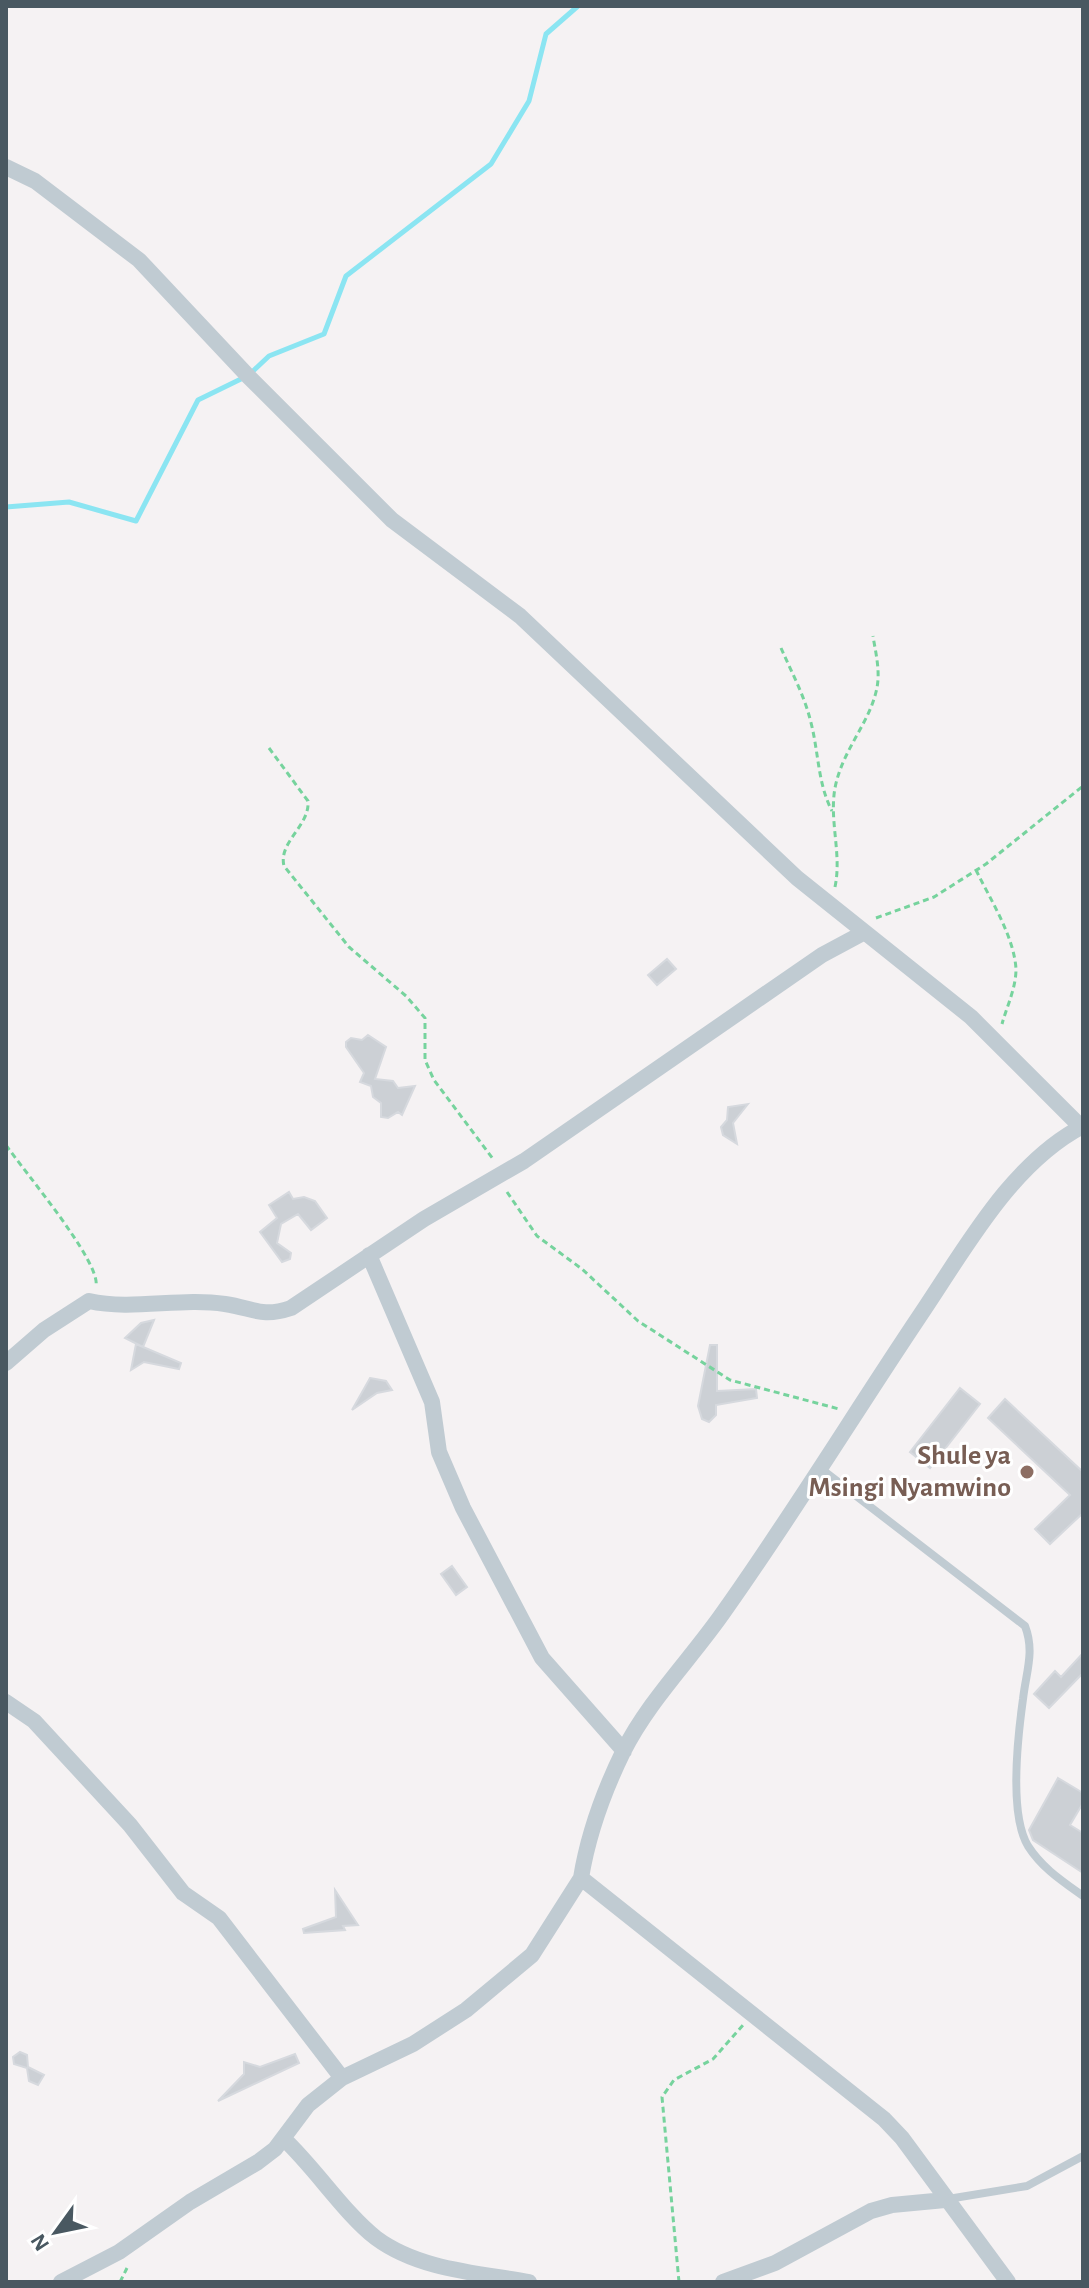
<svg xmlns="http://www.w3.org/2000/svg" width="1089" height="2288" viewBox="0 0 1089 2288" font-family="'Alegreya Sans',sans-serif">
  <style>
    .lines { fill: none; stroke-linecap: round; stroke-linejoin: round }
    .stream { stroke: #8be5f2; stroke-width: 5 }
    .building { fill: #ccd0d5; stroke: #d6d9de; stroke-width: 2 }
    .path { stroke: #76d39d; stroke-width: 3; stroke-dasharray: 6 4; stroke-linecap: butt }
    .service { stroke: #c0cbd2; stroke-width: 8 }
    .minor { stroke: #c0cbd2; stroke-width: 16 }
    .education-dot { fill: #8d6e63; stroke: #fff; stroke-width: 3 }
    .labels { text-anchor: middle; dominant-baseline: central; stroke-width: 6; stroke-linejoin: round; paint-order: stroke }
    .education-label { font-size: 28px; font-weight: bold; fill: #785e54; stroke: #fff; text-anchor: end }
  </style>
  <rect width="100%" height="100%" fill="#f5f2f3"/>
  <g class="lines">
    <!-- stream -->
    <path class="stream" d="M 251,373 L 269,356 L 324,334 L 346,276 L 491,164 L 529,101 L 546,34 L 578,6
      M 6,507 L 69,502 L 136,521 L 198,400 L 243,378"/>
  </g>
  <!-- building -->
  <path class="building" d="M 667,959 L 676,969 L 657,985 L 648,975 Z
    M 368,1035 L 386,1047 L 375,1079 L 393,1081 L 398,1088 L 415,1086 L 402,1115 L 398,1112 L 388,1118 L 381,1117 L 381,1103 L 373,1097 L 371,1086 L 360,1082 L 364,1073 L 346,1047 L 346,1042 L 351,1038 L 362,1040 Z
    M 748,1104 L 733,1123 L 737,1144 L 723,1135 L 721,1127 L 727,1120 L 728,1107 Z
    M 289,1192 L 293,1199 L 304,1197 L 315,1201 L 327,1218 L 311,1230 L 298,1214 L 281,1224 L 277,1243 L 291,1253 L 290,1259 L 282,1262 L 260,1232 L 277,1218 L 269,1205 Z
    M 154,1320 L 143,1347 L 125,1338 L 141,1323 Z
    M 136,1344 L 181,1363 L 179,1369 L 144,1362 L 131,1370 Z
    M 710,1345 L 717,1345 L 717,1391 L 756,1389 L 757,1398 L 716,1405 L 716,1415 L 709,1422 L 702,1419 L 698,1406 Z
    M 370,1378 L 386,1381 L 392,1390 L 377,1393 L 352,1410 Z
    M 960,1388 L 980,1404 L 930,1468 L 910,1452 Z
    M 1005,1399 L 1083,1472 L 1083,1513 L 1050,1544 L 1035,1529 L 1070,1495 L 988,1418 Z
    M 452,1566 L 467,1587 L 456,1595 L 441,1574 Z
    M 1083,1653 L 1083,1673 L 1049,1708 L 1034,1694 L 1055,1671 L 1061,1677 Z
    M 1058,1778 L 1083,1793 L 1083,1803 L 1070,1825 L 1083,1833 L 1083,1873 L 1033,1840 L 1029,1830 Z
    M 335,1890 L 358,1925 L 343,1926 L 345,1930 L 304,1933 L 303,1929 L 336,1917 Z
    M 20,2052 L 27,2055 L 28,2067 L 44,2075 L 38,2085 L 29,2081 L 27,2068 L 14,2064 L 13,2057 Z
    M 295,2054 L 299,2063 L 218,2101 L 244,2074 L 244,2062 L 260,2067 Z"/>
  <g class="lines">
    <!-- path -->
    <path class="path" d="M 781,648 C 791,671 804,695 810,719 C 819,751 817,782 832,811
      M 269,748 L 308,801 C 310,826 278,842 284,866 L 349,947 L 406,996 L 425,1018 L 425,1060 L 434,1080 L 493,1159
      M 976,870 C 990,899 1014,936 1016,969 C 1016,988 1007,1006 1002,1024
      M 835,887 C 842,854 829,821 835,788 C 842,751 868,725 876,692 C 881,673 876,655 873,636
      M 876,918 L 934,897 L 986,864 L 1083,786
      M 6,1145 C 23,1170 101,1262 96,1286
      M 507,1192 L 537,1236 L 582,1269 L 638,1321 L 730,1380 L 839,1409
      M 120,2282 L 127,2268
      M 679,2282 L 662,2097 L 674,2080 L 713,2059 L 743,2025"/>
    <!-- service -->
    <path class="service" d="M 820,1468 L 1025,1626 C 1035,1652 1026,1672 1023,1699 C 1018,1735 1009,1814 1028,1846 C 1042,1868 1062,1881 1083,1896
      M 948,2199 L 1027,2186 L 1083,2156"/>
    <!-- minor -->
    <path class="minor" d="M 6,167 L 35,181 L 139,260 L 248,376 L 392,520 L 520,616 L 797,878 L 971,1017 L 1081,1127
      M 369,1255 L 432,1402 L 439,1452 L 463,1508 L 542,1658 L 624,1751
      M 6,1363 L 44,1330 L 89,1301 C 133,1311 180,1297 225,1304 C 253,1308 261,1318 291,1308 L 424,1219 L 524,1161 L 822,955 L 863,933
      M 6,1702 L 34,1721 L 130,1825 L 183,1893 L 219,1918 L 342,2078
      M 284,2139 C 315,2168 345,2214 376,2238 C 419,2270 479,2273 529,2282
      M 61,2282 L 119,2252 L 190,2202 L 258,2162 L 275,2149 L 308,2105 L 342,2078 L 413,2044 L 466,2010 L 532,1955 L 581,1878
      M 723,2282 L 775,2263 L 871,2211 L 892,2205 L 945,2200
      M 1008,2282 L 902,2138 L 884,2119 L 581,1878 C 588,1835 604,1791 623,1752 C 649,1700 692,1658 725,1610 C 793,1514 854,1414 919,1317 C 964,1251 1010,1164 1083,1126"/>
  </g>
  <!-- markers -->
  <circle class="education-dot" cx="1027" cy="1472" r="8"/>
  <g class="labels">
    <!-- education labels -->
    <g class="education-label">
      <text x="1011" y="1456">Shule ya<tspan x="1011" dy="32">Msingi Nyamwino</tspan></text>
    </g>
  </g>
  <!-- border -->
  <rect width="1089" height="2288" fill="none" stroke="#495861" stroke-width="16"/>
  <!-- north arrow -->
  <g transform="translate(56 2232) rotate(237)" stroke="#ffffff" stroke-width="6" paint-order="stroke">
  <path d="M0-6L14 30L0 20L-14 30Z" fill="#495861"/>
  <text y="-12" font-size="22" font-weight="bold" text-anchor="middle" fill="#495861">N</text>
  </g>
</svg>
